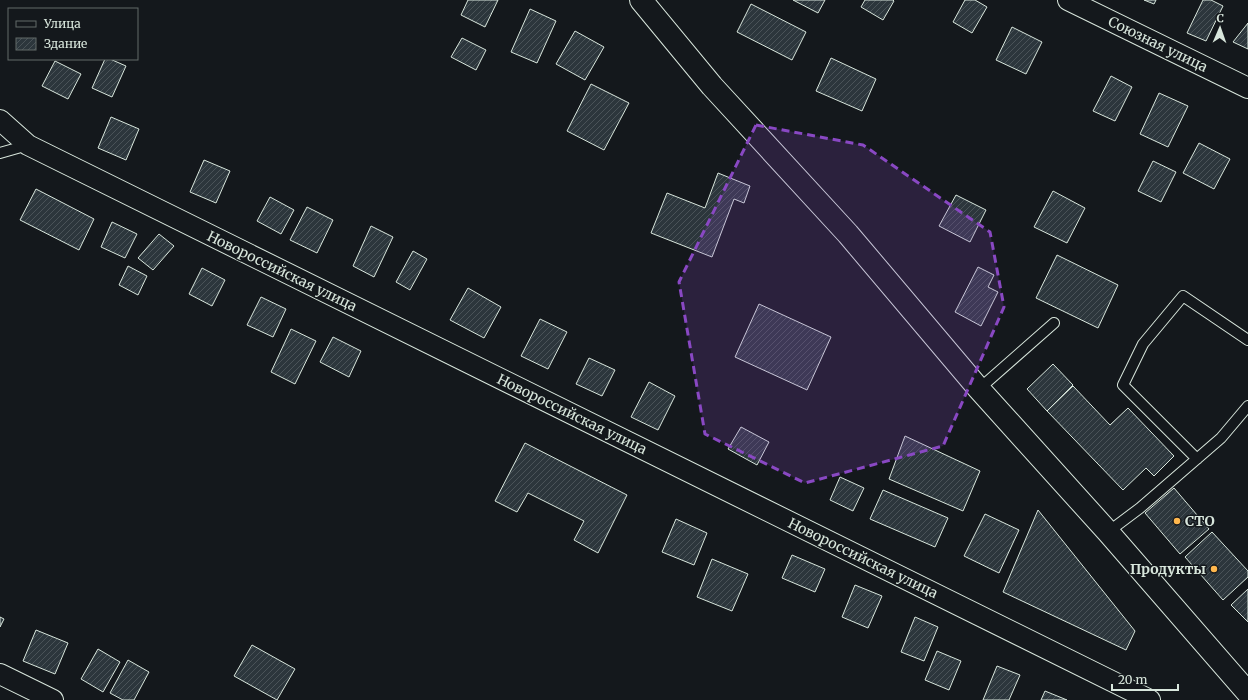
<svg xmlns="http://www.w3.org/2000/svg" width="1248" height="700" viewBox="0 0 1248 700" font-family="Merriweather,serif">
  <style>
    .building { fill: url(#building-hatch); stroke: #d8e6dc }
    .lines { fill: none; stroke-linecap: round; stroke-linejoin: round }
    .service-casing { stroke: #d8e6dc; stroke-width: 12 }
    .minor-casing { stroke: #d8e6dc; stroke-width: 22 }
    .primary-casing { stroke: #d8e6dc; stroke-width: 24 }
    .service { stroke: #14181c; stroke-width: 10 }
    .minor { stroke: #14181c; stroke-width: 20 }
    .primary { stroke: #14181c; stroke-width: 22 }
    .marked { fill: #8948c3; fill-opacity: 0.2; stroke: #8948c3; stroke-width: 3; stroke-dasharray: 8 5; stroke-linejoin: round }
    .poi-dot { fill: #ffb74d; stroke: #14181c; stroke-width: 1.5 }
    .labels { text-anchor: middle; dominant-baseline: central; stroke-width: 3; stroke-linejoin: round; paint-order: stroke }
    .street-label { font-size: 14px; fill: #d8e6dc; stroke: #14181c }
    .poi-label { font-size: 14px; font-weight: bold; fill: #d8e6dc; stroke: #14181c; text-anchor: start }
  </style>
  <defs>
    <pattern id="building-hatch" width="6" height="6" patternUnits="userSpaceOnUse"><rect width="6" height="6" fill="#2c363c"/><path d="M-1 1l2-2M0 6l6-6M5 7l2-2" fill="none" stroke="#4a5358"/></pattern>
  </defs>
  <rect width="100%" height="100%" fill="#14181c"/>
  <!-- building -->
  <path class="building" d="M 468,0 L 498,0 L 485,27 L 461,15 Z
    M 793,0 L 825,0 L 818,13 Z
    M 865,0 L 893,0 L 894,1 L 883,20 L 861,7 Z
    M 965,0 L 975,0 L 987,7 L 972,33 L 953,22 Z
    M 1144,0 L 1156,0 L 1154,4 Z
    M 1203,0 L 1211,0 L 1223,6 L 1206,41 L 1187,33 Z
    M 751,4 L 806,32 L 792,60 L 737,32 Z
    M 530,9 L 556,21 L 537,63 L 511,52 Z
    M 1248,23 L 1248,49 L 1233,42 Z
    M 1012,27 L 1042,42 L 1026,74 L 996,60 Z
    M 575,31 L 604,47 L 585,80 L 556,64 Z
    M 462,38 L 486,50 L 476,70 L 451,57 Z
    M 831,58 L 876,79 L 862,111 L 816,91 Z
    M 105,59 L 110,59 L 126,66 L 112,97 L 92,88 Z
    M 55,61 L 81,74 L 68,99 L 42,86 Z
    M 1111,76 L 1132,87 L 1115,121 L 1093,111 Z
    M 591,84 L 629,103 L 604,150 L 567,131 Z
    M 1159,93 L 1188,106 L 1168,147 L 1140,134 Z
    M 111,117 L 139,129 L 126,160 L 98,148 Z
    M 1199,143 L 1230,159 L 1214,189 L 1183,173 Z
    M 204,160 L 230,171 L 216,203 L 190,192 Z
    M 1153,161 L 1176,172 L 1161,202 L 1138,191 Z
    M 718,173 L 750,186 L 744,203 L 734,199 L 712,257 L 651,233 L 667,193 L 705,208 Z
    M 36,189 L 94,219 L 79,250 L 20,220 Z
    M 1053,191 L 1085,208 L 1067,243 L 1034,227 Z
    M 956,195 L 986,210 L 970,242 L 939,226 Z
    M 270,197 L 294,210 L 281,234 L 257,221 Z
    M 307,207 L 333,220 L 317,253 L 290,240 Z
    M 112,222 L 137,234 L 125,258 L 101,247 Z
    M 371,226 L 393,237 L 374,277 L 353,266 Z
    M 159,234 L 174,246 L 153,270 L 138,258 Z
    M 413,251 L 427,259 L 410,290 L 396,282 Z
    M 1057,255 L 1118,285 L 1098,328 L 1036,298 Z
    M 128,266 L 147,276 L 138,295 L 119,285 Z
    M 978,267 L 994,275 L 988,287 L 998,292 L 981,326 L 955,312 Z
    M 202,268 L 225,280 L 212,306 L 189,294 Z
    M 468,288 L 501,307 L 484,338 L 450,320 Z
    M 261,297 L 286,309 L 273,337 L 247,325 Z
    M 759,304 L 831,337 L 807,390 L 735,357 Z
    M 540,319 L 567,332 L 548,369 L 521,356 Z
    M 291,329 L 316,341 L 295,384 L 271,372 Z
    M 333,337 L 361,351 L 349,377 L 320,362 Z
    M 589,358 L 615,370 L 602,396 L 576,384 Z
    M 1053,364 L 1073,385 L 1047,411 L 1027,389 Z
    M 649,382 L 675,396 L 658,430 L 631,417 Z
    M 1073,386 L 1110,425 L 1128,408 L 1174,456 L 1154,476 L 1146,468 L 1123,490 L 1047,411 Z
    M 741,427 L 769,442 L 757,465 L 728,449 Z
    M 905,436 L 980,471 L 963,511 L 889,479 Z
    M 525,443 L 627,495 L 598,553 L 574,540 L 584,521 L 528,493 L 517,512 L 495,501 Z
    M 840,477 L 864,488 L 853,511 L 830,500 Z
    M 1174,488 L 1209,529 L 1180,554 L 1145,513 Z
    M 883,490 L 948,518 L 935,547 L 870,519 Z
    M 1038,510 L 1135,631 L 1126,650 L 1003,592 Z
    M 985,514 L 1019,530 L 999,573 L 964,556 Z
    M 676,519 L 707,533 L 694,565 L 662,552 Z
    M 1212,532 L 1248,571 L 1248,577 L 1223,600 L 1185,557 Z
    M 792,555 L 825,569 L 815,592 L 782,578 Z
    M 712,559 L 748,574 L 732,611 L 697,597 Z
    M 855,585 L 882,596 L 868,628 L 842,617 Z
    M 1248,589 L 1248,622 L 1231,605 Z
    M 0,617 L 4,619 L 0,627 Z
    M 915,617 L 938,627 L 924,661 L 901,652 Z
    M 36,630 L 68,643 L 55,674 L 23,661 Z
    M 252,645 L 295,669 L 277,700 L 234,676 Z
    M 98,649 L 120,662 L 103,692 L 81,679 Z
    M 937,651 L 961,661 L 949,690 L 925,680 Z
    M 128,660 L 149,672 L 134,700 L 123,700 L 110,693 Z
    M 997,666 L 1020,675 L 1009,700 L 983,700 Z
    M 1045,691 L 1067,700 L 1041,700 Z"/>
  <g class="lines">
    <!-- service casing -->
    <g class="service-casing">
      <path id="service" d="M 0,153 L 28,145
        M 979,389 L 1054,323
        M 1197,459 L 1123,385 L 1143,344 L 1183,296 L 1248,340
        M 1108,532 L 1140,508 L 1221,438 L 1248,406"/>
    </g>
    <!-- minor casing -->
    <g class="minor-casing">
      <path id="minor" d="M 1068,0 L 1248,88
        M 0,120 L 28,145 L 1150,700
        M 0,674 L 53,700"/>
    </g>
    <!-- primary casing -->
    <g class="primary-casing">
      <path id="primary" d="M 641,0 L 712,86 L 848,234 L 979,389 L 1108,532 L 1248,693"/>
    </g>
    <!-- service -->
    <use href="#service" class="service"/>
    <!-- minor -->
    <use href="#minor" class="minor"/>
    <!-- primary -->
    <use href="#primary" class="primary"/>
  </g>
  <!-- marked area -->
  <path class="marked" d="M 756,125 L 863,145 L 990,232 L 1004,307 L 943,446 L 805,483 L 705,434 L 679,282 Z"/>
  <!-- markers -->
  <g class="poi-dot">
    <circle cx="1177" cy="521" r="4"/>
    <circle cx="1214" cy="569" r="4"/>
  </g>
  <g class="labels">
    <!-- street labels -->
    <g class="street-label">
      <text transform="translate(1158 44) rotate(26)">Союзная улица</text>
      <text transform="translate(282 271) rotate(26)">Новороссийская улица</text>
      <text transform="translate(572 414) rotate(26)">Новороссийская улица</text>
      <text transform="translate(863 558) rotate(26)">Новороссийская улица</text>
    </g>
    <!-- poi labels -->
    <g class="poi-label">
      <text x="1185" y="521">СТО</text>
      <text x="1206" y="569" text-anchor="end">Продукты</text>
    </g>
  </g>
  <!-- legend -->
  <rect x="8" y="8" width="130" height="52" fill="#14181c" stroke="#626a69"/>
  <rect x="16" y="21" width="20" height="6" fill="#14181c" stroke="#626a69"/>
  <text x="44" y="28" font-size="12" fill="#d8e6dc">Улица</text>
  <rect x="16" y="38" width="20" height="12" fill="url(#building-hatch)" stroke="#626a69"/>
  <text x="44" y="48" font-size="12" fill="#d8e6dc">Здание</text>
  <!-- north arrow -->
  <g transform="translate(1220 28) rotate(2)" stroke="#14181c" stroke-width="3" paint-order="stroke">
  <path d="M0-3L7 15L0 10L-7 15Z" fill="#d8e6dc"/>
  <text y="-6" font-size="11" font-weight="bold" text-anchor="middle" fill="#d8e6dc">С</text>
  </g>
  <!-- scale -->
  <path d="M1112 684v6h66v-6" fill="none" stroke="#d8e6dc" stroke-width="2"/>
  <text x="1118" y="684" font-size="12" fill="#d8e6dc" stroke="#14181c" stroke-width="3" paint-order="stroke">20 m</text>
</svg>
